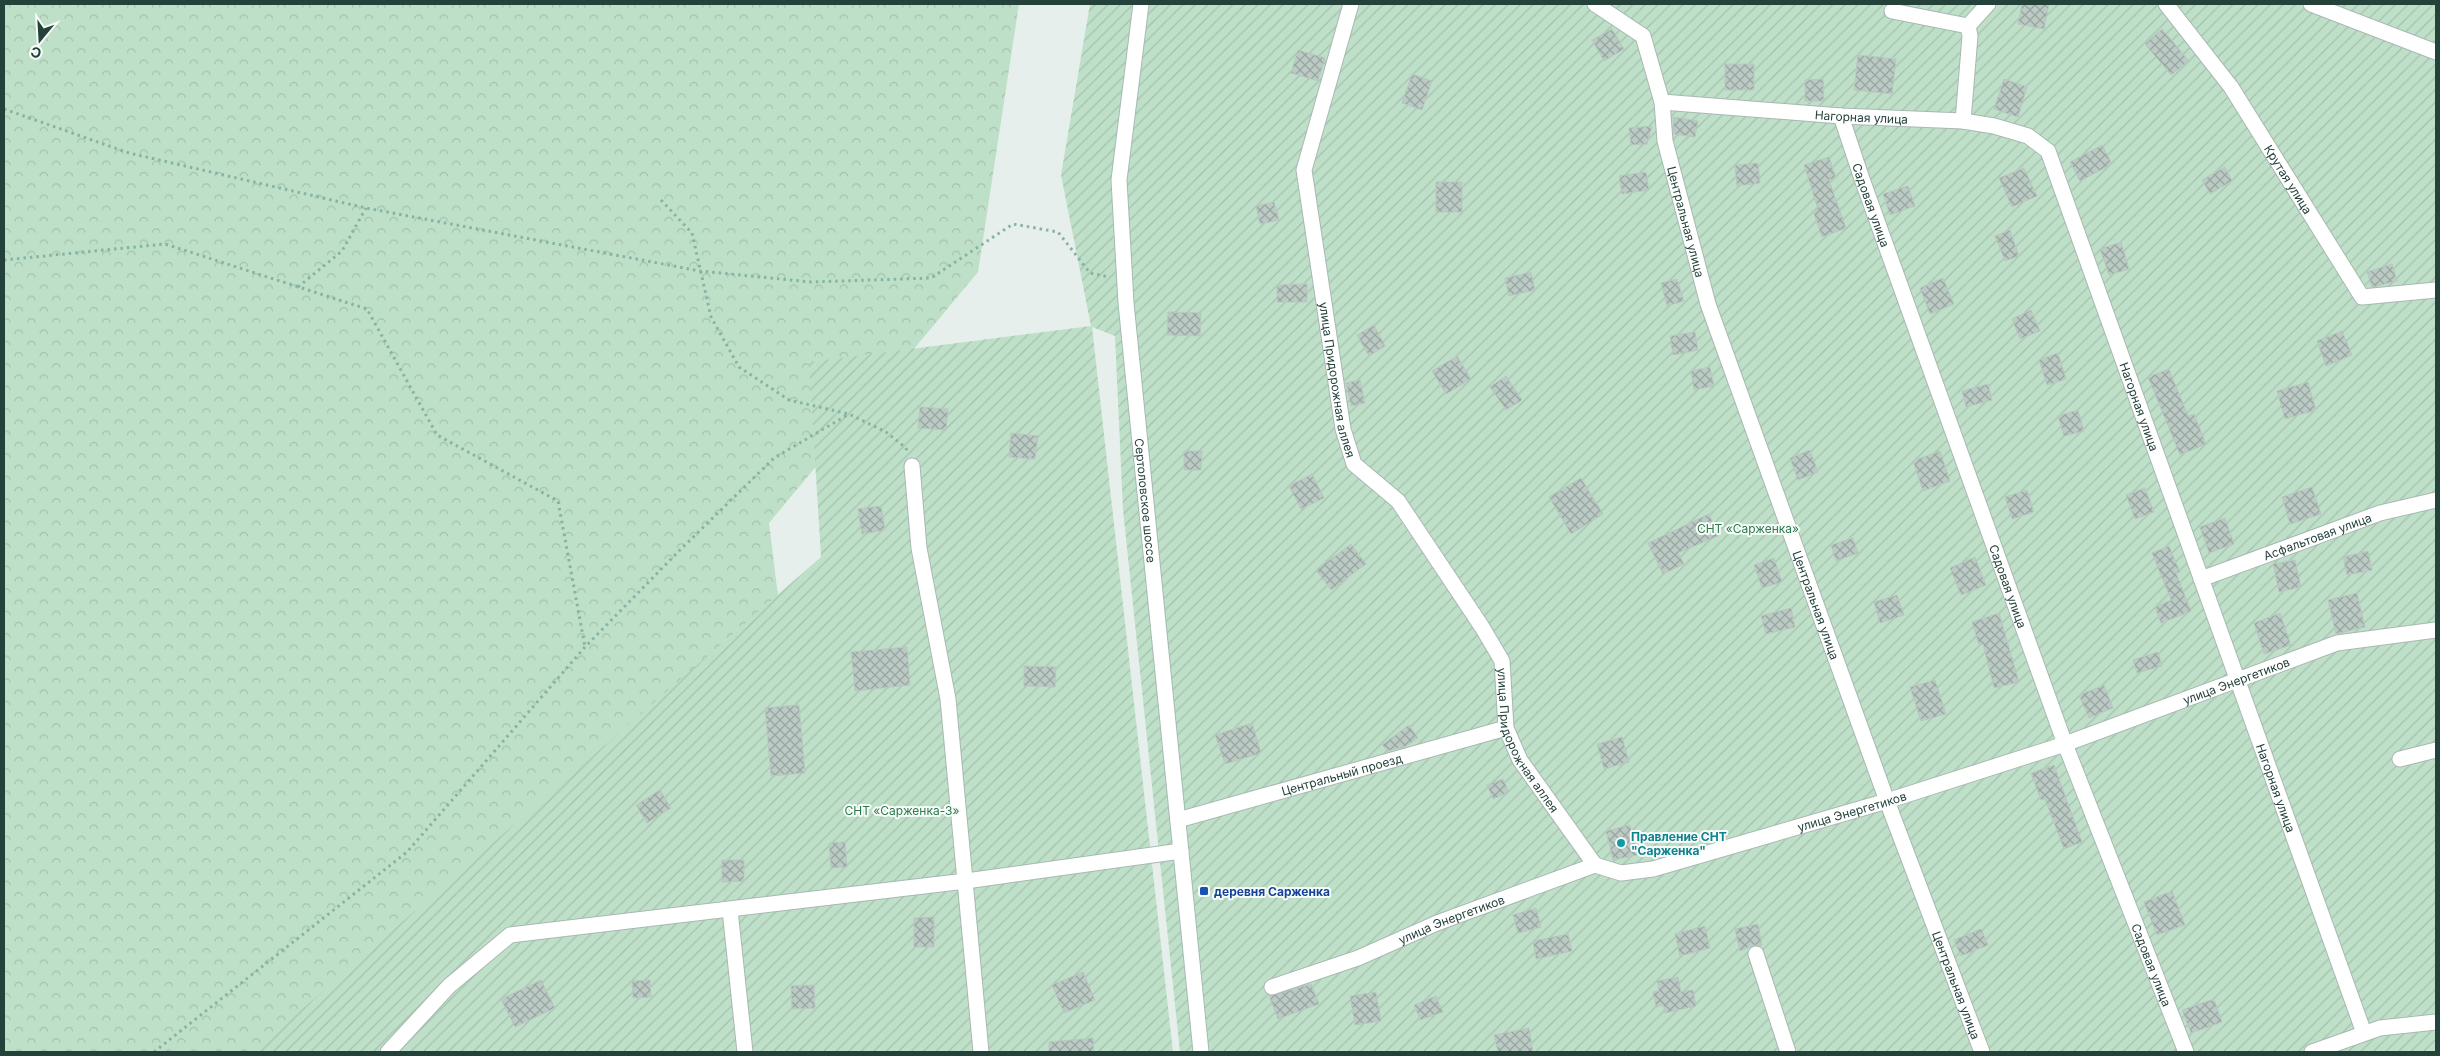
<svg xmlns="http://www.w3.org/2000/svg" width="2440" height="1056" viewBox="0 0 2440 1056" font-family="Inter,sans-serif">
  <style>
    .forest { fill: url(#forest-crowns) }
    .garden { fill: url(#garden-furrows) }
    .building { fill: url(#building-cross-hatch); stroke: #b8c9c2 }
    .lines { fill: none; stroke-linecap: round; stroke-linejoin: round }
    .minor-casing { stroke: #a8b8b2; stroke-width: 17 }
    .secondary-casing { stroke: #a4bbb3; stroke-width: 17 }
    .path { stroke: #86b3a5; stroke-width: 3; stroke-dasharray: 2.5 4; stroke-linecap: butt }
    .minor { stroke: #fff; stroke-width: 15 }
    .secondary { stroke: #fff; stroke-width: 15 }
    .culture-dot { fill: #0f9aa8; stroke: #f7fbf9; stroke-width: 2 }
    .transit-dot { fill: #1a4fb4; stroke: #f7fbf9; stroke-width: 2 }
    .labels { text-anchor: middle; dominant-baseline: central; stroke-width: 4; stroke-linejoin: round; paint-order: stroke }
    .street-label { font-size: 12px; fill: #24423a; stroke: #f7fbf9 }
    .park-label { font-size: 12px; fill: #2d7a4b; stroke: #f7fbf9 }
    .culture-label { font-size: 12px; font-weight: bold; fill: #0d838f; stroke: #f7fbf9; text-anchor: start }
    .transit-label { font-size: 12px; font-weight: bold; fill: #164399; stroke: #f7fbf9; text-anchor: start }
  </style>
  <defs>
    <pattern id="forest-crowns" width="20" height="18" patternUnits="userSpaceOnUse" patternTransform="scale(1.25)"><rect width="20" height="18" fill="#bfe0c8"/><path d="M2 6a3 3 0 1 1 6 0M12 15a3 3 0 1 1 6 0" fill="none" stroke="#a4c1ad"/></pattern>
    <pattern id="garden-furrows" width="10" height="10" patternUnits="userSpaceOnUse" patternTransform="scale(1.25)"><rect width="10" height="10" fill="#bfe0c8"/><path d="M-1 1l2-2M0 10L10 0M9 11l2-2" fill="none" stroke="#a4c1ad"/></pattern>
    <pattern id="building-cross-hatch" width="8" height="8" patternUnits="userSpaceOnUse" patternTransform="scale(1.25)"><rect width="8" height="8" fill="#bbcac4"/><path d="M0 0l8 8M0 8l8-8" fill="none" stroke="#98a6a0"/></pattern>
  </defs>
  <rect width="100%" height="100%" fill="#e6efeb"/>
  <!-- forest -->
  <path class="forest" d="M 4,4 L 1019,4 L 978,272 L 769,523 L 784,645 L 324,1052 L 4,1052 Z"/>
  <!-- garden -->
  <path class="garden" d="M 1090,4 L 2436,4 L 2436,1052 L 1180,1052 L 1123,510 L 1115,336 L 1092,327 L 1173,1052 L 253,1052 L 821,557 L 809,362 L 1091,326 L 1061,175 Z"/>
  <!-- building -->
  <path class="building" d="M 2022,4 L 2049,4 L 2044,29 L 2018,24 Z
    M 1612,29 L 1624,49 L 1604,61 L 1592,40 Z
    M 2162,29 L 2189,61 L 2171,75 L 2145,44 Z
    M 1298,50 L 1325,58 L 1318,81 L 1291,73 Z
    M 1858,55 L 1896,59 L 1892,94 L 1854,90 Z
    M 1725,64 L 1754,64 L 1754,90 L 1725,90 Z
    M 1412,74 L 1432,81 L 1422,110 L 1402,103 Z
    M 1823,79 L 1824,101 L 1805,101 L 1805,80 Z
    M 2004,79 L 2027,87 L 2018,117 L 1994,109 Z
    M 1673,117 L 1698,121 L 1695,137 L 1674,134 Z
    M 1652,126 L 1647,144 L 1631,145 L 1629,128 Z
    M 2102,145 L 2112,164 L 2080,181 L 2070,162 Z
    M 1829,157 L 1836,178 L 1829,180 L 1846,228 L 1822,237 L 1813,211 L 1818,209 L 1804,165 Z
    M 1758,163 L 1760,183 L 1737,186 L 1735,165 Z
    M 2225,167 L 2232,181 L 2210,194 L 2202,180 Z
    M 2024,168 L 2037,196 L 2012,207 L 1999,178 Z
    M 1646,172 L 1649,190 L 1622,194 L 1619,176 Z
    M 1436,182 L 1462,182 L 1462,212 L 1436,212 Z
    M 1908,186 L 1915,206 L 1890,215 L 1883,194 Z
    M 1274,202 L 1279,220 L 1260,224 L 1256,206 Z
    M 2010,230 L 2019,256 L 2005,261 L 1995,236 Z
    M 2121,242 L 2129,269 L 2109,275 L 2100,249 Z
    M 2392,264 L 2397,281 L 2372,287 L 2367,272 Z
    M 1531,272 L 1535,290 L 1509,296 L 1505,278 Z
    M 1943,278 L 1954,304 L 1930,314 L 1920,288 Z
    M 1677,279 L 1684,301 L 1667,306 L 1661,283 Z
    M 1307,284 L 1307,302 L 1277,302 L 1277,285 Z
    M 2031,310 L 2040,331 L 2020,339 L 2012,319 Z
    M 1168,312 L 1201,313 L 1200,336 L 1167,335 Z
    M 1374,325 L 1385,346 L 1369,356 L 1357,335 Z
    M 2342,331 L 2352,355 L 2326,366 L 2317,341 Z
    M 1695,332 L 1698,350 L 1673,355 L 1670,336 Z
    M 2058,353 L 2066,379 L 2047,385 L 2039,360 Z
    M 1457,356 L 1471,379 L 1446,394 L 1432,371 Z
    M 1710,367 L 1714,386 L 1694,390 L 1691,371 Z
    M 2169,369 L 2188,416 L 2194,414 L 2206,444 L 2180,455 L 2148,377 Z
    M 1506,376 L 1522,400 L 1506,410 L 1490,387 Z
    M 1360,380 L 1365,403 L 1351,406 L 1346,383 Z
    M 2308,382 L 2316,410 L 2285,419 L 2277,391 Z
    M 1988,384 L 1992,400 L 1966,407 L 1962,391 Z
    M 920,407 L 948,409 L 946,430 L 918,428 Z
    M 2078,410 L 2084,431 L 2064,436 L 2058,416 Z
    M 1011,433 L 1038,436 L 1035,459 L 1009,457 Z
    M 1810,450 L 1818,472 L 1798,480 L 1790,458 Z
    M 1184,451 L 1202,451 L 1201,470 L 1184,470 Z
    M 1940,451 L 1950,481 L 1923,491 L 1913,461 Z
    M 1312,474 L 1324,498 L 1301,509 L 1289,486 Z
    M 1581,478 L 1603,514 L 1571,534 L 1549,497 Z
    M 2312,487 L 2321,514 L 2290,524 L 2282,497 Z
    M 2145,488 L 2154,512 L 2135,519 L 2126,495 Z
    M 2027,490 L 2034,512 L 2012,519 L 2005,497 Z
    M 881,506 L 885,530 L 862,534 L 858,509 Z
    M 1709,514 L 1718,536 L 1678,553 L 1684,564 L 1663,574 L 1648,543 Z
    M 2225,518 L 2234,544 L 2209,553 L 2200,527 Z
    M 1853,538 L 1858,553 L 1836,561 L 1831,545 Z
    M 1351,544 L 1366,564 L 1331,590 L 1316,570 Z
    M 2169,546 L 2180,572 L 2176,573 L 2191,611 L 2161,623 L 2155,607 L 2171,600 L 2152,553 Z
    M 2368,551 L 2372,570 L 2347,575 L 2343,557 Z
    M 1975,557 L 1986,585 L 1961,595 L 1950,568 Z
    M 1774,558 L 1782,582 L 1762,588 L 1754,565 Z
    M 2295,560 L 2301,587 L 2279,592 L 2273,564 Z
    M 2357,593 L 2365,627 L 2336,634 L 2328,600 Z
    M 1897,595 L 1904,615 L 1880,623 L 1874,602 Z
    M 1791,608 L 1795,627 L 1766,634 L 1761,616 Z
    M 1999,613 L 2019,682 L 1994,688 L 1983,644 L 1979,645 L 1972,622 Z
    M 2280,613 L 2291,645 L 2264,654 L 2254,623 Z
    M 907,647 L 910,685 L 855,691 L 851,652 Z
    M 2158,652 L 2162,666 L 2137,673 L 2133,660 Z
    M 1024,666 L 1056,667 L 1055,687 L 1024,686 Z
    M 1935,680 L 1946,714 L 1921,721 L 1910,687 Z
    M 2104,685 L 2113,708 L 2089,718 L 2079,695 Z
    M 799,705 L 805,773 L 771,776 L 765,708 Z
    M 1252,723 L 1261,753 L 1225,764 L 1215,735 Z
    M 1409,725 L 1418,738 L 1406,746 L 1388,751 L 1382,745 Z
    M 1622,737 L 1629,762 L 1604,769 L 1597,744 Z
    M 2054,765 L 2082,842 L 2064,849 L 2045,799 L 2041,800 L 2031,773 Z
    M 1503,779 L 1509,792 L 1493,799 L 1487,785 Z
    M 660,790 L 671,808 L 647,823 L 636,805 Z
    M 1630,825 L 1637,855 L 1613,860 L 1606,831 Z
    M 845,842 L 847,867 L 831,868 L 829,843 Z
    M 722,860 L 744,860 L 744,881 L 722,882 Z
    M 2172,891 L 2185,925 L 2157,935 L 2144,902 Z
    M 1536,908 L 1541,927 L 1518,933 L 1513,915 Z
    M 934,917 L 934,947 L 914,947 L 914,918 Z
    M 1758,924 L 1762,946 L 1754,945 L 1740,951 L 1735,929 Z
    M 1705,926 L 1710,948 L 1680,956 L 1675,934 Z
    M 1981,929 L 1988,945 L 1961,956 L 1954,940 Z
    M 1568,934 L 1572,951 L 1536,959 L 1533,941 Z
    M 1083,972 L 1095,1000 L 1064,1013 L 1052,985 Z
    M 1678,977 L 1681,992 L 1693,990 L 1696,1006 L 1665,1013 L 1663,1005 L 1656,1007 L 1653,992 L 1659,991 L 1657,981 Z
    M 541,980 L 555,1008 L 515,1027 L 501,999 Z
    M 650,980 L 651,997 L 633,998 L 632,981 Z
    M 1311,984 L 1319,1004 L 1278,1019 L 1269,996 Z
    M 814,985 L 815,1008 L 792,1009 L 791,986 Z
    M 1376,992 L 1381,1021 L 1355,1025 L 1350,996 Z
    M 1436,996 L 1443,1012 L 1420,1020 L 1414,1005 Z
    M 2214,999 L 2222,1022 L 2191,1033 L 2182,1010 Z
    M 1529,1028 L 1533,1052 L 1498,1052 L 1494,1035 Z
    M 1093,1038 L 1094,1052 L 1049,1052 L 1049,1042 Z"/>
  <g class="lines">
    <!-- minor casing -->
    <g class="minor-casing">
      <g id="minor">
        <path id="s1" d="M 1351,4 L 1304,170 L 1343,429 L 1354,464 L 1398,501 L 1482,627 L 1502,661 L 1506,728 L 1520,760 L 1595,865"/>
        <path id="s2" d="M 1595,4 L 1643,36 L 1662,102 L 1665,141 L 1708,304 L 1887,801 L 1982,1052"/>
        <path id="s3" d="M 2166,4 L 2231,87 L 2362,297 L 2436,290"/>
        <path d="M 2311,4 L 2436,52"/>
        <path d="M 1892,11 L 1968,26"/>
        <path id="s4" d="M 1662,102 L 1841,116 L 1963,121 L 1994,126 L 2028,136 L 2048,151 L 2364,1033"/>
        <path id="s5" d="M 1841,116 L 1862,179 L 2065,744 L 2186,1052"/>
        <path d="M 1963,121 L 1970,36 L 1968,26 L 1988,4"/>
        <path d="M 912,466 L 919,548 L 948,699 L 981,1052"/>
        <path id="s6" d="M 2201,579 L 2380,513 L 2436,500"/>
        <path d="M 2400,759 L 2436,750"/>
        <path id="s7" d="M 1178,820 L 1506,728"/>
        <path d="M 730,910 L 745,1052"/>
        <path d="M 1756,954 L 1788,1052"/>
        <path id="s8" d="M 1272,987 L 1358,958 L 1437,923 L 1595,865 L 1621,873 L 1653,869 L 1887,801 L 2065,744 L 2337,643 L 2436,630"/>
        <path d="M 388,1052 L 449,986 L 510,935 L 966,881 L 1181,851"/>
        <path d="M 2312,1052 L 2380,1028 L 2436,1022"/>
      </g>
    </g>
    <!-- secondary casing -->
    <g class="secondary-casing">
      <g id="secondary">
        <path id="s9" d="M 1141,4 L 1119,180 L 1126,303 L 1201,1052"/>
      </g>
    </g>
    <!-- path -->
    <path class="path" d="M 4,109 L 129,153 L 366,208 L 700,271 L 811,282 L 931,278 L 1013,224 L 1058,232 L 1090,273 L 1109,277
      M 661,200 L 692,233 L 711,317 L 739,367 L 789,400 L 849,414 L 886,432 L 906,448 L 907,451
      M 4,260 L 165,244 L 367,309 L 437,435 L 558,501 L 585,647
      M 298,287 L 342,251 L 366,208
      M 154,1052 L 407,852 L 585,647 L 677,553 L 774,458 L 849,414"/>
    <!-- minor -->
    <use href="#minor" class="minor"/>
    <!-- secondary -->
    <use href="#secondary" class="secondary"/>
  </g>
  <!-- markers -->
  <circle class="culture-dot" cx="1621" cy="843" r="5"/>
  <rect class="transit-dot" x="1199" y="886" width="10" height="10" rx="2.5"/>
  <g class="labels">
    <!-- street labels -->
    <g class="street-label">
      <text stroke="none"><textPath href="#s4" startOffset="200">Нагорная улица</textPath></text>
      <text stroke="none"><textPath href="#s3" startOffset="214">Крутая улица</textPath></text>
      <text stroke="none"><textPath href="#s5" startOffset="94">Садовая улица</textPath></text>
      <text stroke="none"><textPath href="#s2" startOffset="249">Центральная улица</textPath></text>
      <text stroke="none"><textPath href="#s1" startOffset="385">улица Придорожная аллея</textPath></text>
      <text stroke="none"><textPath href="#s4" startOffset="665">Нагорная улица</textPath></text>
      <text stroke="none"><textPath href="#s9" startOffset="499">Сертоловское шоссе</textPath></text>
      <text stroke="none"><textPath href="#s6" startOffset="124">Асфальтовая улица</textPath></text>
      <text stroke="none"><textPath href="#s5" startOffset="499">Садовая улица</textPath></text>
      <text stroke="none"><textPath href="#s2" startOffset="654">Центральная улица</textPath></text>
      <text stroke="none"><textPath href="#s8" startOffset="1018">улица Энергетиков</textPath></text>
      <text stroke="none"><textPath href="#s1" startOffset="805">улица Придорожная аллея</textPath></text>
      <text stroke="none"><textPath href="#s7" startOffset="170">Центральный проезд</textPath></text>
      <text stroke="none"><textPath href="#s4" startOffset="1070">Нагорная улица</textPath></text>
      <text stroke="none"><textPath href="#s8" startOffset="612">улица Энергетиков</textPath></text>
      <text stroke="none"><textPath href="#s8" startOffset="192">улица Энергетиков</textPath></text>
      <text stroke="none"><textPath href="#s5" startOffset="904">Садовая улица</textPath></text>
      <text stroke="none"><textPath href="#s2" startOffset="1059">Центральная улица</textPath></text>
    </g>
    <!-- park labels -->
    <g class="park-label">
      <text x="1748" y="528">СНТ «Сарженка»</text>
      <text x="902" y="810">СНТ «Сарженка-3»</text>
    </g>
    <!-- culture labels -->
    <g class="culture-label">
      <text x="1631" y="836">Правление СНТ<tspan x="1631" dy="14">"Сарженка"</tspan></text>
    </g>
    <!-- transit labels -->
    <g class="transit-label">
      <text x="1214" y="891">деревня Сарженка</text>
    </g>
  </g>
  <!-- border -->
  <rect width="2440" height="1056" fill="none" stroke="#24423a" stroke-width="10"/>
  <!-- north arrow -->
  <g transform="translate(40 40) rotate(198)" stroke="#f7fbf9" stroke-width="4" paint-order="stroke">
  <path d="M0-4L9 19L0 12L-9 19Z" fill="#24423a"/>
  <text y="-8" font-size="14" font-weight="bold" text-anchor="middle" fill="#24423a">С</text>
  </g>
</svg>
